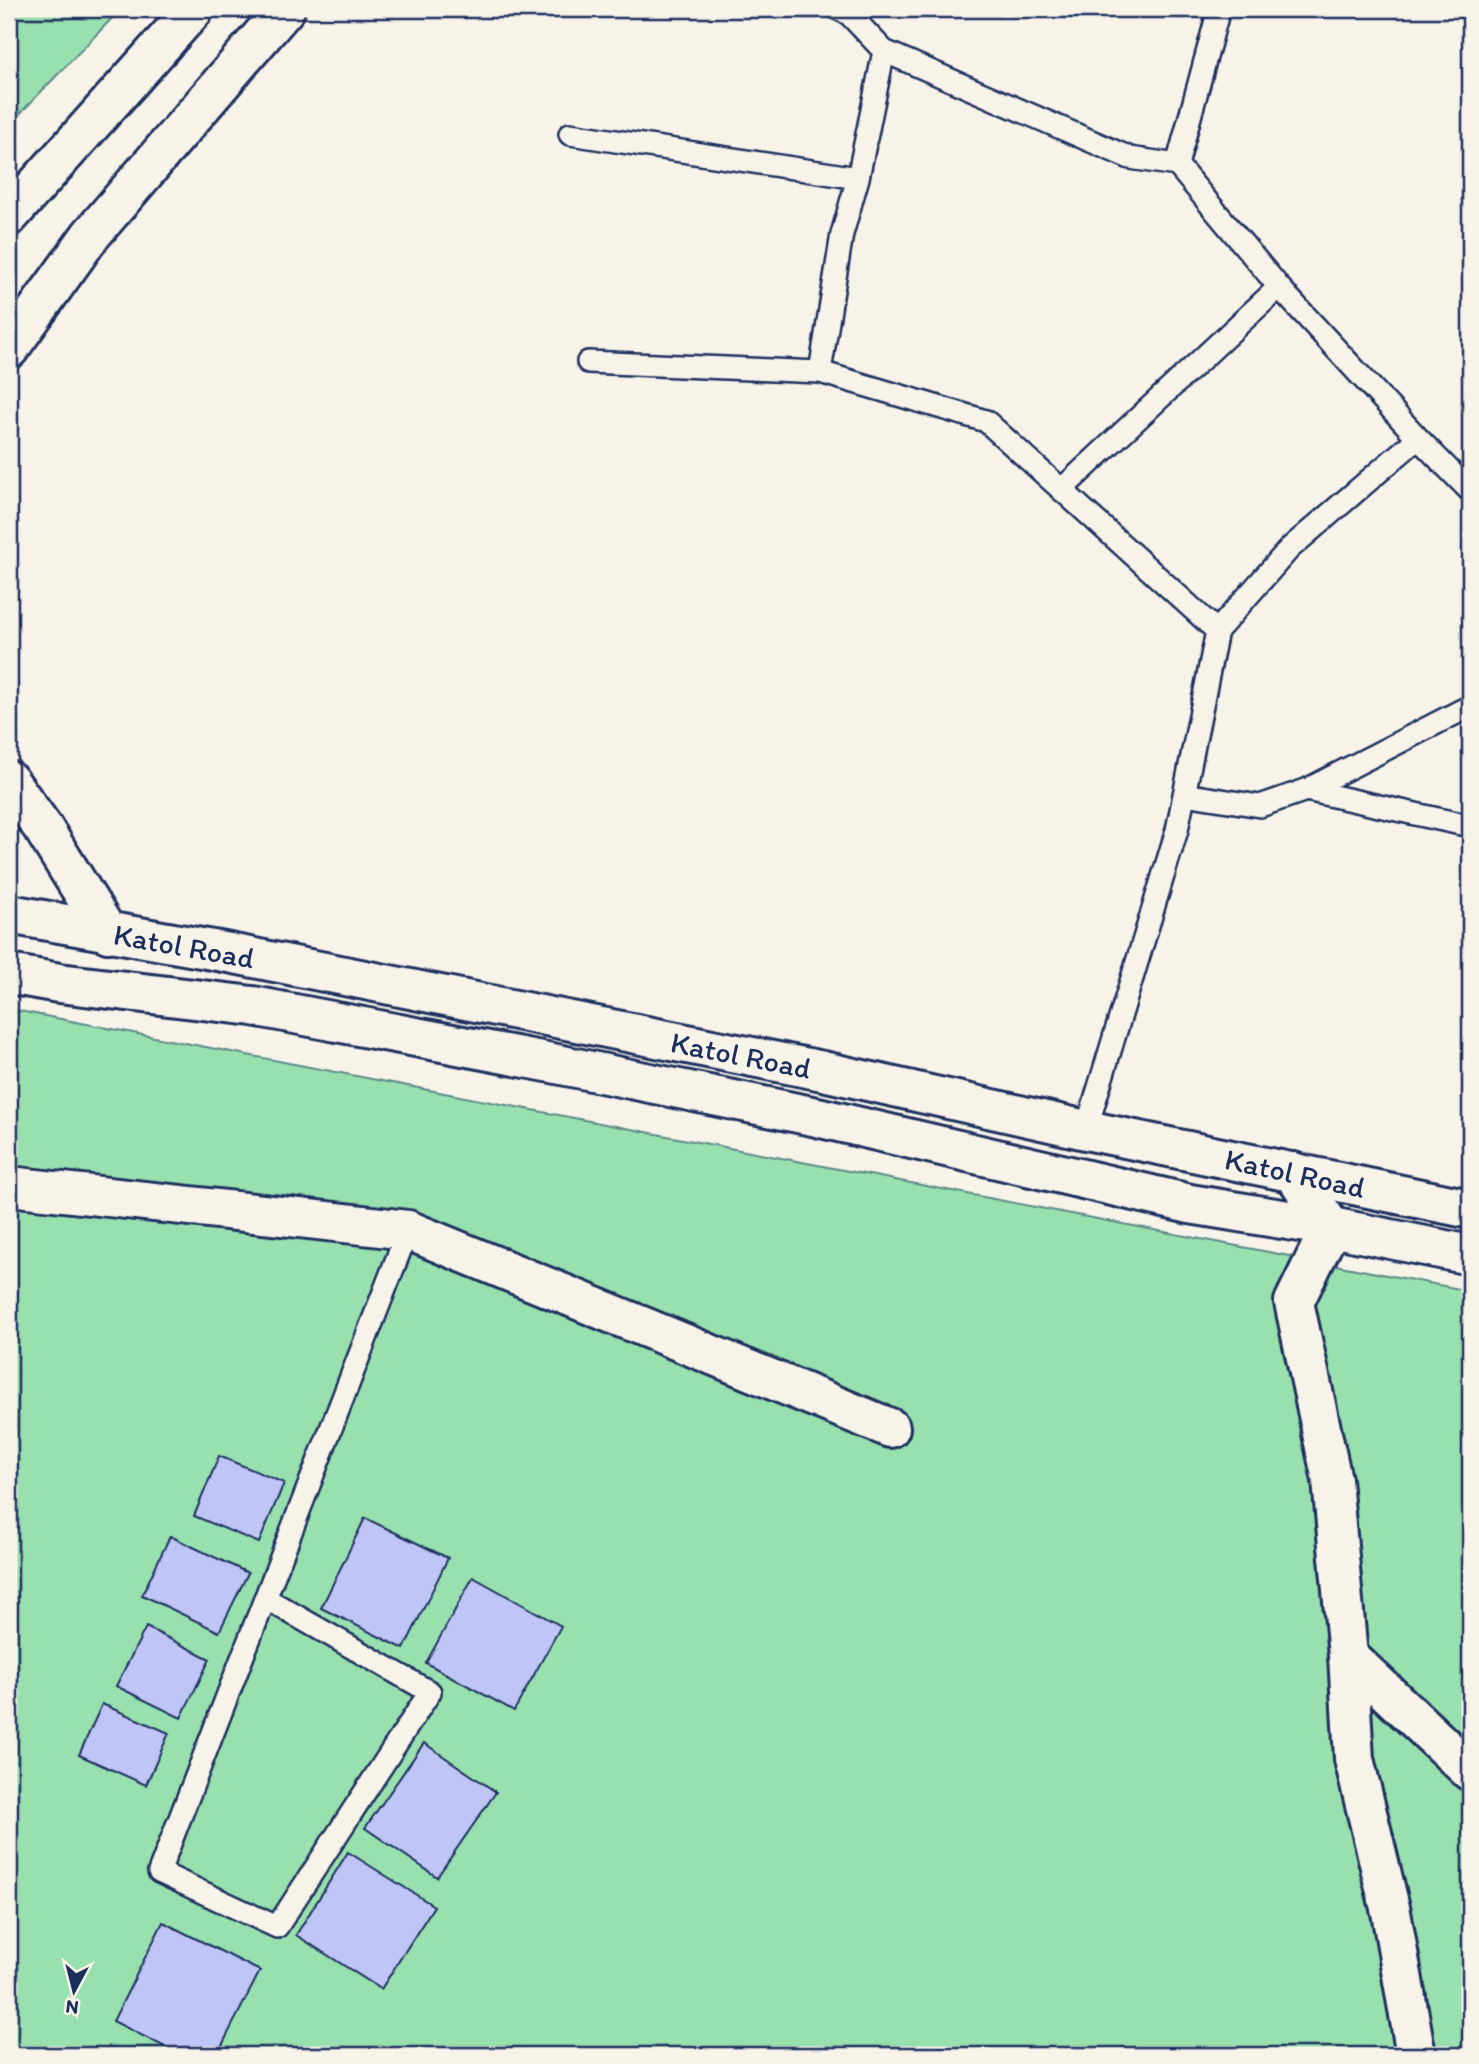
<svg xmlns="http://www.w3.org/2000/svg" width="1479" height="2064" viewBox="0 0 1479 2064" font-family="Itim,sans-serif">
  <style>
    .green { fill: #98e1af; stroke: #5a8886; stroke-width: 2 }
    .building { fill: #c0c5f7; stroke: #1b2f5e; stroke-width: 2 }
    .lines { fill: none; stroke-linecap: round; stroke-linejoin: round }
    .service-casing { stroke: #1b2f5e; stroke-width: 26 }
    .minor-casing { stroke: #1b2f5e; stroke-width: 44 }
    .primary-casing { stroke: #1b2f5e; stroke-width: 44 }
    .service { stroke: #f7f3e8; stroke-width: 21 }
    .minor { stroke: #f7f3e8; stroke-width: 38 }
    .primary { stroke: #f7f3e8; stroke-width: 38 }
    .labels { text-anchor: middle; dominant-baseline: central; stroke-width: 5; stroke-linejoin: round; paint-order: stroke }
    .street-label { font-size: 30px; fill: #1b2f5e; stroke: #f7f3e8 }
  </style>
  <rect width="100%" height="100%" fill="#f7f3e8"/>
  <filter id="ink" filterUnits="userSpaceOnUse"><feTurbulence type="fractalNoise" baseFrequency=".0143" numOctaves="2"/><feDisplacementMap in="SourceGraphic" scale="14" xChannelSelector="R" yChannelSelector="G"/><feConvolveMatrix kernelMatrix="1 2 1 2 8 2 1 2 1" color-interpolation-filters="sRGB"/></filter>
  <g filter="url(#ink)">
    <!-- green -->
    <path class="green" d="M 9,9 L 121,9 L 9,125 Z
      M 9,1009 L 1470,1291 L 1470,2055 L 9,2055 Z"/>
    <!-- building -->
    <path class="building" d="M 219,1456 L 284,1483 L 259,1543 L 194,1516 Z
      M 365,1518 L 448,1558 L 404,1649 L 321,1608 Z
      M 170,1536 L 248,1573 L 219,1632 L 142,1595 Z
      M 473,1577 L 561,1626 L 514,1711 L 426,1663 Z
      M 146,1627 L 210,1659 L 181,1718 L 116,1686 Z
      M 102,1704 L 169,1733 L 146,1785 L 79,1755 Z
      M 424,1743 L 496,1792 L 437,1877 L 365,1828 Z
      M 348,1852 L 434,1906 L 381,1989 L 296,1935 Z
      M 163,1922 L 260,1971 L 217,2055 L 181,2055 L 113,2021 Z"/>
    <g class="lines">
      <!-- service casing -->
      <g class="service-casing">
        <path id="service" d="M 838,9 L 849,14 L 884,51
          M 1219,9 L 1177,165 L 1279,287 L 1418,438 L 1470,491
          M 570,134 L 858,178
          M 588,362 L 820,372 L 842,234 L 858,178 L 884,51 L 1130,158 L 1177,165
          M 820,372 L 986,421 L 1217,631
          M 1061,490 L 1279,287
          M 1306,790 L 1470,826
          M 1184,794 L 1260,806 L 1306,790 L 1470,706
          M 1086,1130 L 1177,830 L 1217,631 L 1289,549 L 1418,438
          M 265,1598 L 430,1692 L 277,1927 L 159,1872 L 408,1230"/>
      </g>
      <!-- minor casing -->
      <g class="minor-casing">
        <path id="minor" d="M 1293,1172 L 1331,1227 L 1294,1302 L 1332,1480 L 1348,1656 L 1470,1771
          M 9,1186 L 408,1230 L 890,1428
          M 1348,1656 L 1354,1759 L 1391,1912 L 1416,2055"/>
      </g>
      <!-- primary casing -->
      <g class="primary-casing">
        <path id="primary" d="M 9,216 L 194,9
          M 9,349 L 90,236 L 285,9
          M 9,781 L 43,828 L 108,933
          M 9,914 L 224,952 L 823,1071 L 1086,1130 L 1470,1209
          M 9,974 L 59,983 L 253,1006 L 552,1063 L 817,1117 L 1190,1204 L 1331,1227 L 1470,1255"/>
      </g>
      <!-- service -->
      <use href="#service" class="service"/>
      <!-- minor -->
      <use href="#minor" class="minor"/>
      <!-- primary -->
      <use href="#primary" class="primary"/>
    </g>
  </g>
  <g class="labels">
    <!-- street labels -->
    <g class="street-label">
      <text transform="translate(184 946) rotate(10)">Katol Road</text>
      <text transform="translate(741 1055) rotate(11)">Katol Road</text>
      <text transform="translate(1295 1173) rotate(12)">Katol Road</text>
    </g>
  </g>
  <!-- margin -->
  <rect width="1479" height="2064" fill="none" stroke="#f7f3e8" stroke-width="35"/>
  <rect x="18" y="18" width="1444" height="2029" fill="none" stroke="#1b2f5e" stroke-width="2.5" filter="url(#ink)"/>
  <!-- north arrow -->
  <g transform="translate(74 1991) rotate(187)" stroke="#f7f3e8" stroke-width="5" paint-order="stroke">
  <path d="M0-5L12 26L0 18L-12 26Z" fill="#1b2f5e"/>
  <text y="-10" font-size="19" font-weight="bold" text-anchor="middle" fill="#1b2f5e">N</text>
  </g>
</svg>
